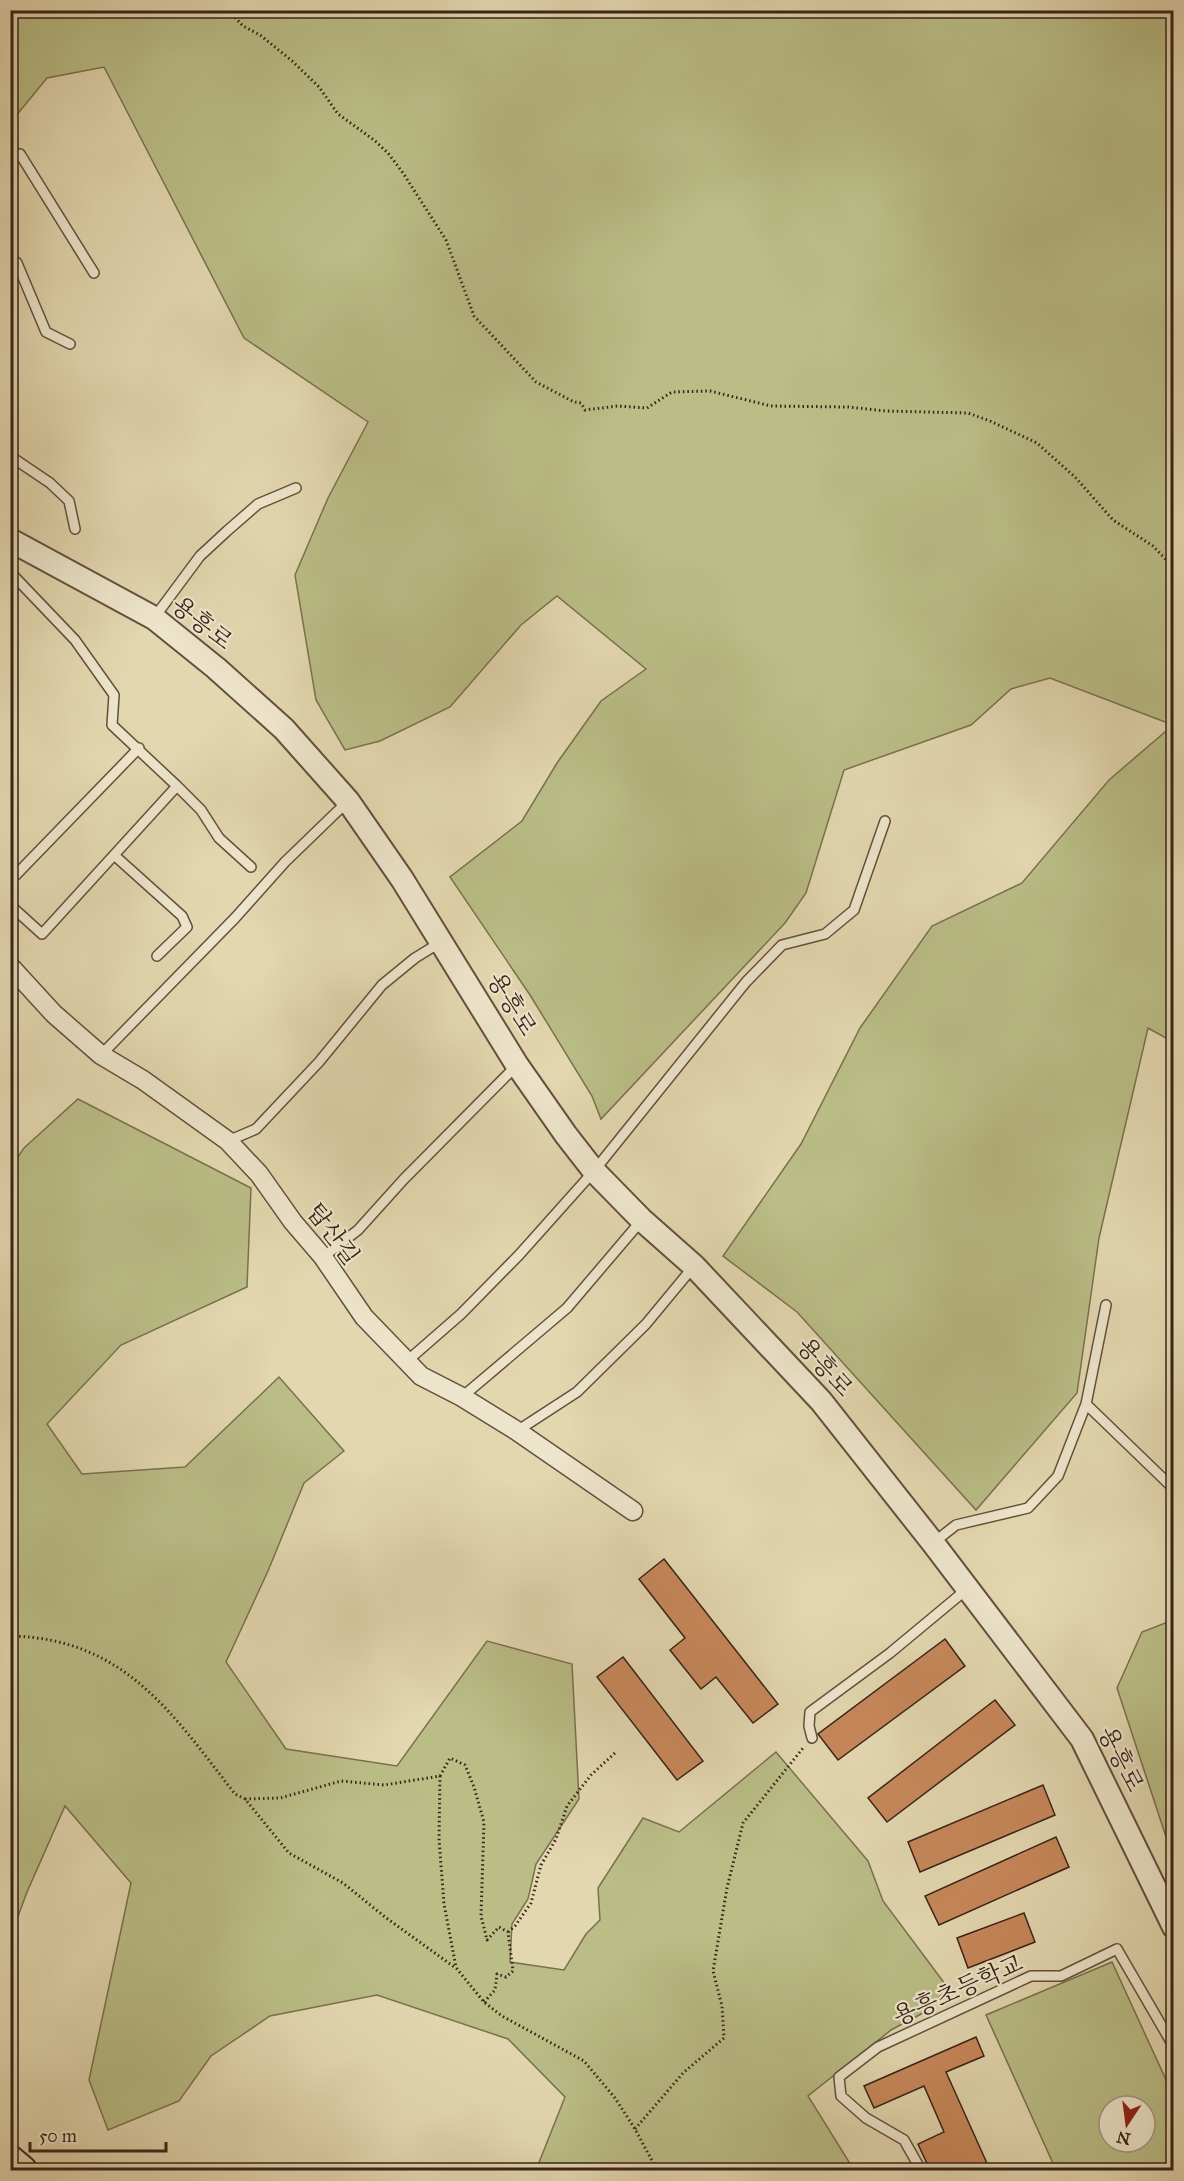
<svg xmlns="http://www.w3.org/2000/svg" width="1184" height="2181" viewBox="0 0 1184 2181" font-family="'IM FELL Great Primer','Noto Serif KR',serif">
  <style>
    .green { fill: #babd86; stroke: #7a7050; stroke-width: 1.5; fill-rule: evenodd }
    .building { fill: #c7885b; stroke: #392219; stroke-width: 1.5 }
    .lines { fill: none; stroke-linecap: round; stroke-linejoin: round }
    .service-casing { stroke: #644f3e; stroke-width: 12 }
    .minor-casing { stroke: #644f3e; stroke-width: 21 }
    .tertiary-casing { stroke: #644f3e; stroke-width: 26 }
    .primary-casing { stroke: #392219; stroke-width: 32 }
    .path { stroke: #392219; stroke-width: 3; stroke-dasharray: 1.5 3; stroke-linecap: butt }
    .service { stroke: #ede5cb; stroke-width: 9 }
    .minor { stroke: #ede5cb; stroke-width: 18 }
    .tertiary { stroke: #ede5cb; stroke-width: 22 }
    .primary { stroke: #e3d7af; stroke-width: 28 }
    .labels { text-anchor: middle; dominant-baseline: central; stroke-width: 4.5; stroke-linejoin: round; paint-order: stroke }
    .street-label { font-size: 24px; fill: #392219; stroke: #ede5cb }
  </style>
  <rect width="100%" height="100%" fill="#e3d7af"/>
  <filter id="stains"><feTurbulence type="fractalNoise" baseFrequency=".00333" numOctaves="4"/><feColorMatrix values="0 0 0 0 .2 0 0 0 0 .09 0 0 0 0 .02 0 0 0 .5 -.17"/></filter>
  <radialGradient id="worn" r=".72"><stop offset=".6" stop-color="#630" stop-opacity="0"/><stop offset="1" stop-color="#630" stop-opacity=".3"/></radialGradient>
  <!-- green -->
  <path class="green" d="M 11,10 L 1173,11 L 1173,1042 L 1148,1028 L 1099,1238 L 1077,1393 L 976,1510 L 797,1312 L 723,1256 L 801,1144 L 860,1028 L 932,926 L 1022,883 L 1109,780 L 1173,725 L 1050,678 L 1011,689 L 971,725 L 844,770 L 806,893 L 785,923 L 601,1119 L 592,1096 L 530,995 L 450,877 L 522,821 L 557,763 L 601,701 L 646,669 L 557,596 L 521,625 L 450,707 L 380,741 L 345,750 L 316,700 L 295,575 L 328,498 L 368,422 L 244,338 L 104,67 L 47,78 L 11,122 Z
    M 78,1099 L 251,1188 L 247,1287 L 121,1345 L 47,1424 L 82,1474 L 185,1467 L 279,1377 L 344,1451 L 304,1483 L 268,1571 L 226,1662 L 286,1749 L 397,1766 L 487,1641 L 572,1664 L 579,1799 L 536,1864 L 528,1899 L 512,1924 L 510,1962 L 564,1970 L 586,1934 L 600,1920 L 598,1888 L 643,1818 L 679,1832 L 776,1752 L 868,1861 L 883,1901 L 948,1988 L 927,2011 L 891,2030 L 808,2096 L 854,2170 L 536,2170 L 565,2097 L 508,2039 L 377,1995 L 270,2016 L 211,2056 L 179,2101 L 108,2130 L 89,2080 L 131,1883 L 65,1806 L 27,1892 L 10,1938 L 11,1167 L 24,1148 Z
    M 1173,1620 L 1174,1620 L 1173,1858 L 1117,1688 L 1142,1632 Z
    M 1112,1962 L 1173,2095 L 1173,2170 L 1056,2170 L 986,2015 ZM 1109,2106 L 1145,2106 L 1145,2142 L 1109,2142 Z"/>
  <!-- building -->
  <path class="building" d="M 664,1559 L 778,1704 L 753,1723 L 716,1677 L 701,1689 L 670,1650 L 685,1638 L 639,1579 Z
    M 945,1639 L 965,1666 L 838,1760 L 818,1734 Z
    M 623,1657 L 703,1761 L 677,1780 L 597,1677 Z
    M 995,1700 L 1015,1725 L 887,1822 L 868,1798 Z
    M 1043,1785 L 1055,1815 L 920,1872 L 908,1842 Z
    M 1056,1837 L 1069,1867 L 939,1925 L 925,1896 Z
    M 1024,1913 L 1035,1942 L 968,1968 L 957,1938 Z
    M 976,2037 L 984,2056 L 946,2072 L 990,2170 L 930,2170 L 918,2144 L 944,2132 L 924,2086 L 874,2108 L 864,2086 Z"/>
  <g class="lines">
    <!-- service casing -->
    <g class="service-casing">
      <path id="service" d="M 10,162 L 20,154 L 94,273
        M 10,258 L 17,263 L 46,332 L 70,344
        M 10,453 L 13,458 L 50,483 L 69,501 L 75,529
        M 10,572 L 75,640 L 114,695 L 112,725 L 177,786 L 42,934 L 10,905
        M 154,618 L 200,556 L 227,531 L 258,504 L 296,488
        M 177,786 L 201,810 L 219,838 L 251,867
        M 114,855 L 182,916 L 187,927 L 157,956
        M 10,881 L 139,748
        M 101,1055 L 235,918 L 285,862 L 348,801
        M 228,1141 L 256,1129 L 319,1062 L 382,985 L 415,958 L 441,942
        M 323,1257 L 358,1230 L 404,1179 L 517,1065
        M 406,1362 L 461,1314 L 519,1255 L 594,1171 L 746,982 L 782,945 L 825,934 L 854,910 L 885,821
        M 462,1397 L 567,1308 L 641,1221
        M 1086,1404 L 1174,1489
        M 517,1431 L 577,1392 L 646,1324 L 694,1266
        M 933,1543 L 956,1525 L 1028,1508 L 1058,1476 L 1086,1404 L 1106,1305
        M 812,1738 L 809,1726 L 810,1712 L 890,1653 L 967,1589
        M 921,2170 L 904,2140 L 866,2118 L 841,2096 L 839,2077 L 878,2047 L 1031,1976 L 1061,1976 L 1117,1949 L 1174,2047"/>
    </g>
    <!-- minor casing -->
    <g class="minor-casing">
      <path id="minor" d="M 10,966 L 54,1014 L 101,1055 L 143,1080 L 228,1141 L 259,1174 L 293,1222 L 323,1257 L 364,1317 L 421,1376 L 462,1397 L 517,1431 L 633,1511"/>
    </g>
    <!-- tertiary casing -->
    <g class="tertiary-casing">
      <path id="tertiary" d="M 10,540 L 154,618 L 216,668 L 284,729 L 348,801 L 402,879 L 517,1065 L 566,1135 L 594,1171 L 642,1220 L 694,1266 L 821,1401 L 933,1543 L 1082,1739 L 1174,1927"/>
    </g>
    <!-- primary casing -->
    <g class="primary-casing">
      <path id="primary" d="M 10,2160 L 22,2170"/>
    </g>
    <!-- path -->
    <path class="path" d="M 224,10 L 230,12 L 243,26 L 260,35 L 291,60 L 319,87 L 338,114 L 374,140 L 388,153 L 403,173 L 446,240 L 474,316 L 536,382 L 574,402 L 581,403 L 585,410 L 618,406 L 647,408 L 672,392 L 710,391 L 771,406 L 848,407 L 886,411 L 968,413 L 990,421 L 1037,443 L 1075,477 L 1113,520 L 1153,546 L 1174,568
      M 10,1636 C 124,1638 172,1713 235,1794 L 245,1799 L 289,1853 L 343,1883 L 385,1917 L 457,1969 L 484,2002 L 502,2016 L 584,2061 L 615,2098 L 635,2129 L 657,2170
      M 440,1776 L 450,1758 L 465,1765 L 474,1787 L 484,1822 L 481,1916 L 487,1940 L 499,1927 L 508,1932 L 513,1971 L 506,1977 L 497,1974 L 495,1990 L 484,2002
      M 245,1799 L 280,1798 L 341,1781 L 384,1785 L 440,1776 L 439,1839 L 444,1904 L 456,1967
      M 508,1932 L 515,1926 L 531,1903 L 541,1865 L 556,1839 L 567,1806 L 591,1775 L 616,1752
      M 635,2129 L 683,2073 L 724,2038 L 722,2006 L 713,1971 L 727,1888 L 743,1823 L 803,1748"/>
    <!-- service -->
    <use href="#service" class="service"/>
    <!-- minor -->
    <use href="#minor" class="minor"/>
    <!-- tertiary -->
    <use href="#tertiary" class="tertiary"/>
    <!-- primary -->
    <use href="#primary" class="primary"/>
  </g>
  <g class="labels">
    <!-- street labels -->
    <g class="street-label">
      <text transform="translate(202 623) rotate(38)">용흥로</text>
      <text transform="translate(512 1004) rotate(58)">용흥로</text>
      <text transform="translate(333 1234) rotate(53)">탑산길</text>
      <text transform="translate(825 1367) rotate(48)">용흥로</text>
      <text transform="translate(1121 1759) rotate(63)">용흥로</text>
      <text transform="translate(958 1990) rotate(-24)">용흥초등학교</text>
    </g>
  </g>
  <!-- margin -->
  <rect width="1184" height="2181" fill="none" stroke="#e3d7af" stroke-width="36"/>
  <rect x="12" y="12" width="1160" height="2157" fill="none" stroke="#392219" stroke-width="3"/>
  <rect x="18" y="18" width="1148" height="2145" fill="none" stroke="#392219" stroke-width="1.5"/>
  <!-- north arrow -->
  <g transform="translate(1127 2124) rotate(193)"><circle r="28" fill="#ede5cb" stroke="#a59784" stroke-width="1.5"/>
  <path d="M0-4.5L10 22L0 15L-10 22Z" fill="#8f2418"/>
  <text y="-9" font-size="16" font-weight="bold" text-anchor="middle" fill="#392219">N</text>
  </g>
  <!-- scale -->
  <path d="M30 2142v9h136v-9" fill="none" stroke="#392219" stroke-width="3"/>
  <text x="39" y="2142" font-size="18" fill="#392219" stroke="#ede5cb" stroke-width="4.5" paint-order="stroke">50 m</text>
  <rect width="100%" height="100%" filter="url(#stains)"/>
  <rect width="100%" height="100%" fill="url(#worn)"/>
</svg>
